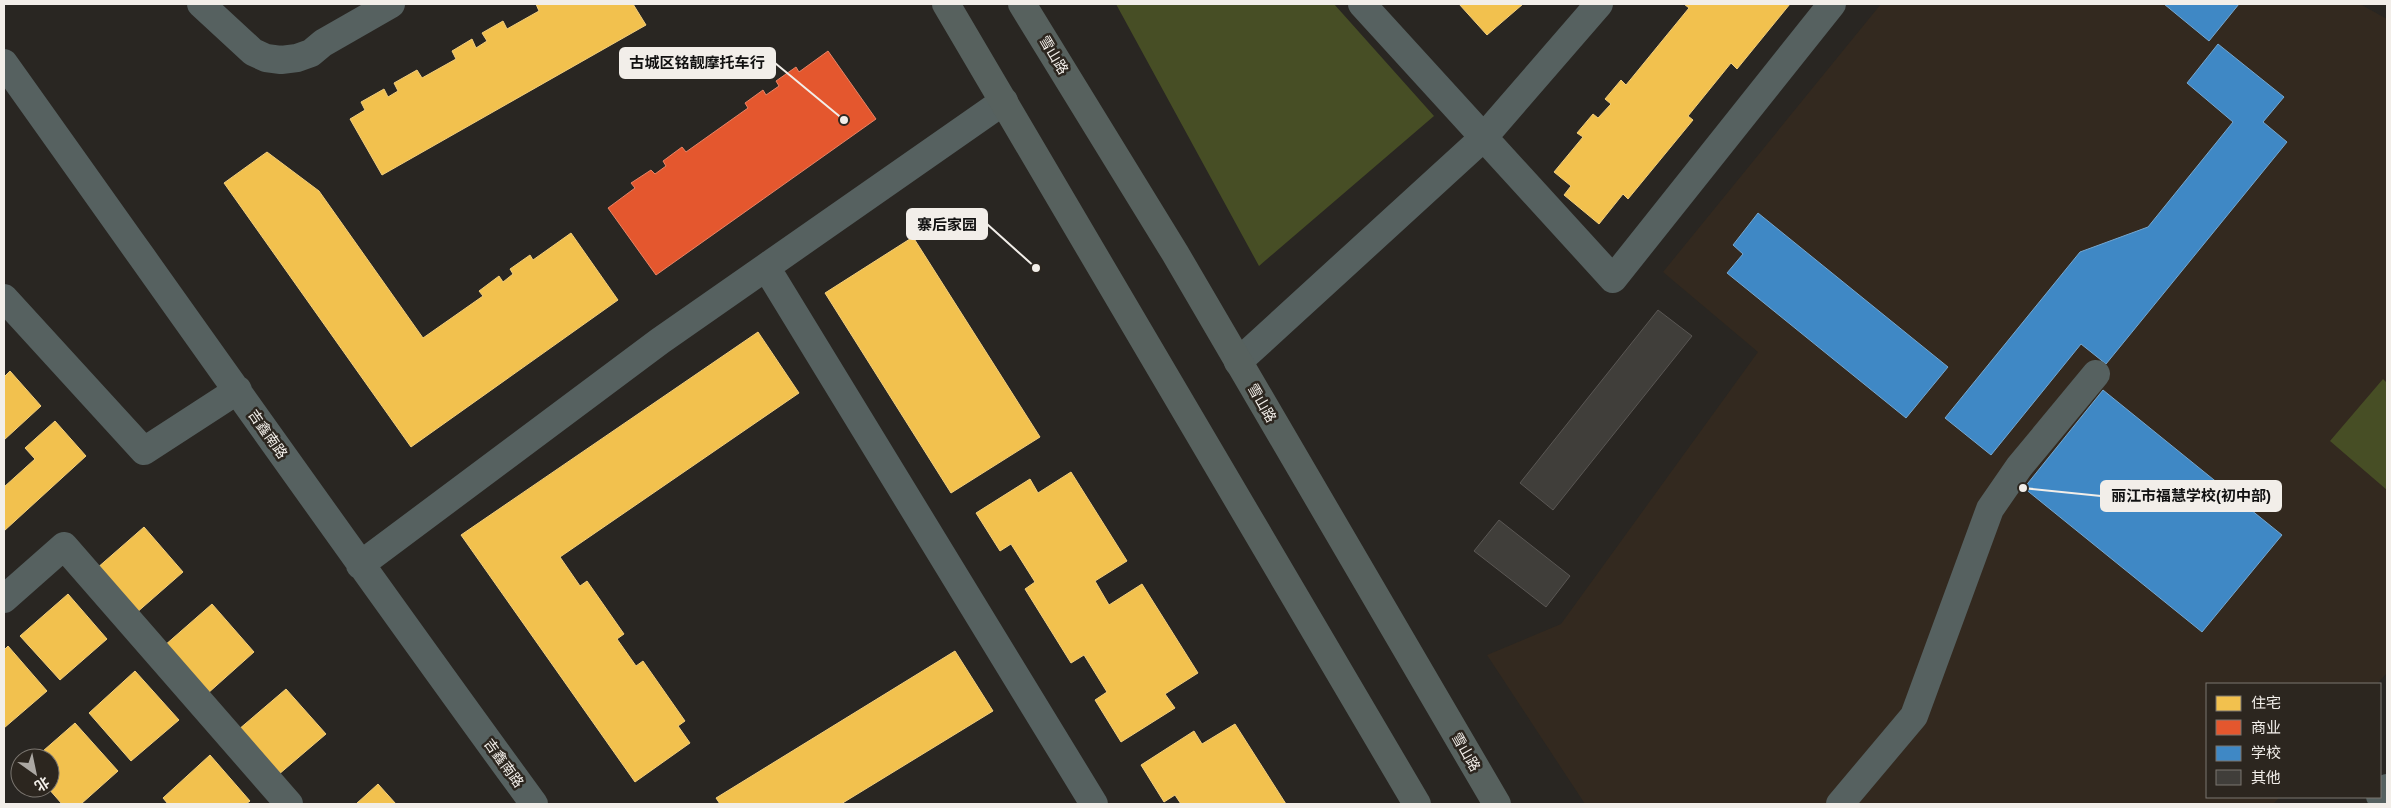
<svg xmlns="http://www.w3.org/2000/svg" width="2391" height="808" viewBox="0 0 2391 808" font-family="Helvetica,'Noto Sans SC',sans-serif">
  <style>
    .built { fill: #33291f }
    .green { fill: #474e25 }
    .homes { fill: #f2c14e; stroke: #f2ce7c }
    .shops { fill: #e4572e; stroke: #e88466 }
    .schools { fill: #3f88c5; stroke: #75a7d0 }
    .building { fill: #403e3a; stroke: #5a5754 }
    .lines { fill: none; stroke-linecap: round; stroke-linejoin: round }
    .minor { stroke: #566160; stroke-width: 28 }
    .major { stroke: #57615e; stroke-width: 28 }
    .labels { text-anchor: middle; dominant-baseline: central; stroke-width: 5; stroke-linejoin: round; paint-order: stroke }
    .street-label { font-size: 14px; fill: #f2eee9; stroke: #2c261f }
    .leader { fill: none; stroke: #f2eee9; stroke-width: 2 }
    .callout-dot { fill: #f2eee9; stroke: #2c261f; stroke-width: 2 }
    .callout { fill: #f2eee9; stroke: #f2eee9; stroke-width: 2 }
    .callout-label { font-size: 15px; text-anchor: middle; font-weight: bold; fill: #111 }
  </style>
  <rect width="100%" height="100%" fill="#292622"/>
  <!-- built -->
  <path class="built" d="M 1881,4 L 2360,4 L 2387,19 L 2387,673 L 2377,684 L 2207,684 L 2207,797 L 2280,797 L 2273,804 L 1585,804 L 1487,655 L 1561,624 L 1758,352 L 1663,272 Z"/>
  <!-- green -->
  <path class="green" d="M 1116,4 L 1334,4 L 1434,116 L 1259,266 Z
    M 2383,379 L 2387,383 L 2387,490 L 2330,441 Z"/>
  <!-- homes -->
  <path class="homes" d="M 536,4 L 633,4 L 646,25 L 382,175 L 350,119 L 365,110 L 361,102 L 384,89 L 388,97 L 398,91 L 394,83 L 417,70 L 422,78 L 456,59 L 452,51 L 472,39 L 476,48 L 487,41 L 482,33 L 503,21 L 507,29 L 539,11 Z
    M 1459,4 L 1523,4 L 1487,35 Z
    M 1684,4 L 1790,4 L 1737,69 L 1731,63 L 1688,116 L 1693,120 L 1628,199 L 1623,194 L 1599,224 L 1564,195 L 1571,186 L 1554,172 L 1583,137 L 1577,133 L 1593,114 L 1598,118 L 1611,104 L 1605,99 L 1621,80 L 1626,85 L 1689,8 Z
    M 267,152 L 319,191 L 423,338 L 483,296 L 479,291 L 499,276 L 503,282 L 513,274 L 510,269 L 530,255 L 533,260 L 571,233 L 618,300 L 411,447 L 224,183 Z
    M 913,237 L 1040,437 L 951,493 L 825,293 Z
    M 758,332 L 799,393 L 560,557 L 580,586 L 587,581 L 624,634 L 617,639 L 636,666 L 643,661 L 685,721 L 678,726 L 690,743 L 635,782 L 461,535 Z
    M 10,371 L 41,406 L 4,440 L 4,377 Z
    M 55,421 L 86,456 L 4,531 L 4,487 L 35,459 L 25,448 Z
    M 1071,472 L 1127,561 L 1095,581 L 1109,605 L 1142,584 L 1198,673 L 1165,694 L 1175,708 L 1121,742 L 1095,700 L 1107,692 L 1084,655 L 1071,663 L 1025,589 L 1035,582 L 1011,544 L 1000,551 L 976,513 L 1030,479 L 1038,493 Z
    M 144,527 L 183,572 L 135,614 L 96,569 Z
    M 68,594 L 107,639 L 60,680 L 20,636 Z
    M 212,604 L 254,652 L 207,694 L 164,646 Z
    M 8,646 L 47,691 L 4,728 L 4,650 Z
    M 955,651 L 993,711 L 841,804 L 720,804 L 716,798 Z
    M 135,671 L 179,720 L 131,761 L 89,713 Z
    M 286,689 L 326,734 L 278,775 L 238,730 Z
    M 75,723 L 118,771 L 81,804 L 62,804 L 48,788 L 50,788 L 50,758 L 35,758 Z
    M 1235,724 L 1286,804 L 1181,804 L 1175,795 L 1164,802 L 1141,765 L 1194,731 L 1202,744 Z
    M 210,755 L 250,801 L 246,804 L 168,804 L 163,798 Z
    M 378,784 L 396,804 L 356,804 Z"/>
  <!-- shops -->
  <path class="shops" d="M 828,51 L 876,119 L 656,275 L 608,208 L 635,188 L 631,183 L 651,170 L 655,174 L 666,166 L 663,161 L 682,147 L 686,152 L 748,108 L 745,103 L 763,90 L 766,95 L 779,86 L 776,81 L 796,67 L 799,72 Z"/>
  <!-- schools -->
  <path class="schools" d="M 2164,4 L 2239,4 L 2209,41 Z
    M 2218,44 L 2284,97 L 2263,122 L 2287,142 L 2106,364 L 2081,344 L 1991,455 L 1945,418 L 2080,252 L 2148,227 L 2233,122 L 2187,83 Z
    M 1758,213 L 1948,367 L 1906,418 L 1727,273 L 1743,254 L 1733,245 Z
    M 2103,390 L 2282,535 L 2202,632 L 2024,488 Z"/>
  <!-- building -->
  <path class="building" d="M 1658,310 L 1692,336 L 1553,510 L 1520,483 Z
    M 1499,520 L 1570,576 L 1546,607 L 1474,551 Z"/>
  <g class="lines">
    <!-- minor -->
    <path class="minor" d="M 201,4 L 253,52 L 266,58 L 281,60 L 297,58 L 311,53 L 323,43 L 391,4
      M 1362,4 L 1613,279 L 1832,4
      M 4,63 C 180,310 355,559 534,804
      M 766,267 L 1094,804
      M 4,298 L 144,451 L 238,390
      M 1238,362 L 1483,138 L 1599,4
      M 360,565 L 660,341 L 1004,101
      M 4,599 L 64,546 L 289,804
      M 2380,796 L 2387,788
      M 1840,804 L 1914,716 L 1990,509 L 2019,467 L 2096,374"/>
    <!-- major -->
    <path class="major" d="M 946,4 L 1417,804
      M 1022,4 L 1175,253 L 1497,804"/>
  </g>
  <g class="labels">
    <!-- street labels -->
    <g class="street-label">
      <text transform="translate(1054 55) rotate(59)">雪山路</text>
      <text transform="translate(1262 403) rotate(60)">雪山路</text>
      <text transform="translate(268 434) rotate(55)">吉鑫南路</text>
      <text transform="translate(1466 752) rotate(60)">雪山路</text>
      <text transform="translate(504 763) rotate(54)">吉鑫南路</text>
    </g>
  </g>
  <!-- callouts -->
  <path class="leader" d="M844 120L775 63M1036 268L987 224M2023 488L2101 496"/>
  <g class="callout-dot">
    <circle cx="844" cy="120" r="5"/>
    <circle cx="1036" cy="268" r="5"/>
    <circle cx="2023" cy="488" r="5"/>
  </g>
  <g class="callout">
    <rect x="620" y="48" width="155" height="30" rx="5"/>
    <rect x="907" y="209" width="80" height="30" rx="5"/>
    <rect x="2101" y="481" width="180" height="30" rx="5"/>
  </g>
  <g class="callout-label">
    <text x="697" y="68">古城区铭靓摩托车行</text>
    <text x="947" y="230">寨后家园</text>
    <text x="2191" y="501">丽江市福慧学校(初中部)</text>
  </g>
  <!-- border -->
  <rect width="2391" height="808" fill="none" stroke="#f2eee9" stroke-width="10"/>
  <!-- legend -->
  <rect x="2206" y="683" width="175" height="115" fill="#2c261f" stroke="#7b7670"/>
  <rect x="2216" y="696" width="25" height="15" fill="#f2c14e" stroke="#7b7670"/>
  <text x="2251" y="708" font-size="15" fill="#f2eee9">住宅</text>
  <rect x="2216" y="720" width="25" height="15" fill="#e4572e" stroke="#7b7670"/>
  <text x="2251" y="733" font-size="15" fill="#f2eee9">商业</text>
  <rect x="2216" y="746" width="25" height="15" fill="#3f88c5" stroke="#7b7670"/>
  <text x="2251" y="758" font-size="15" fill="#f2eee9">学校</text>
  <rect x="2216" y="770" width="25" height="15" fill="#403e3a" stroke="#7b7670"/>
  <text x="2251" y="783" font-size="15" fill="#f2eee9">其他</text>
  <!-- north arrow -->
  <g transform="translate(35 773) rotate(147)"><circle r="24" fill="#2c261f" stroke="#7b7670"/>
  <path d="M0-4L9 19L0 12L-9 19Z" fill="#aca8a3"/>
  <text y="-8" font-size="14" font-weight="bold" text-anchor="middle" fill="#f2eee9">北</text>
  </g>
</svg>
